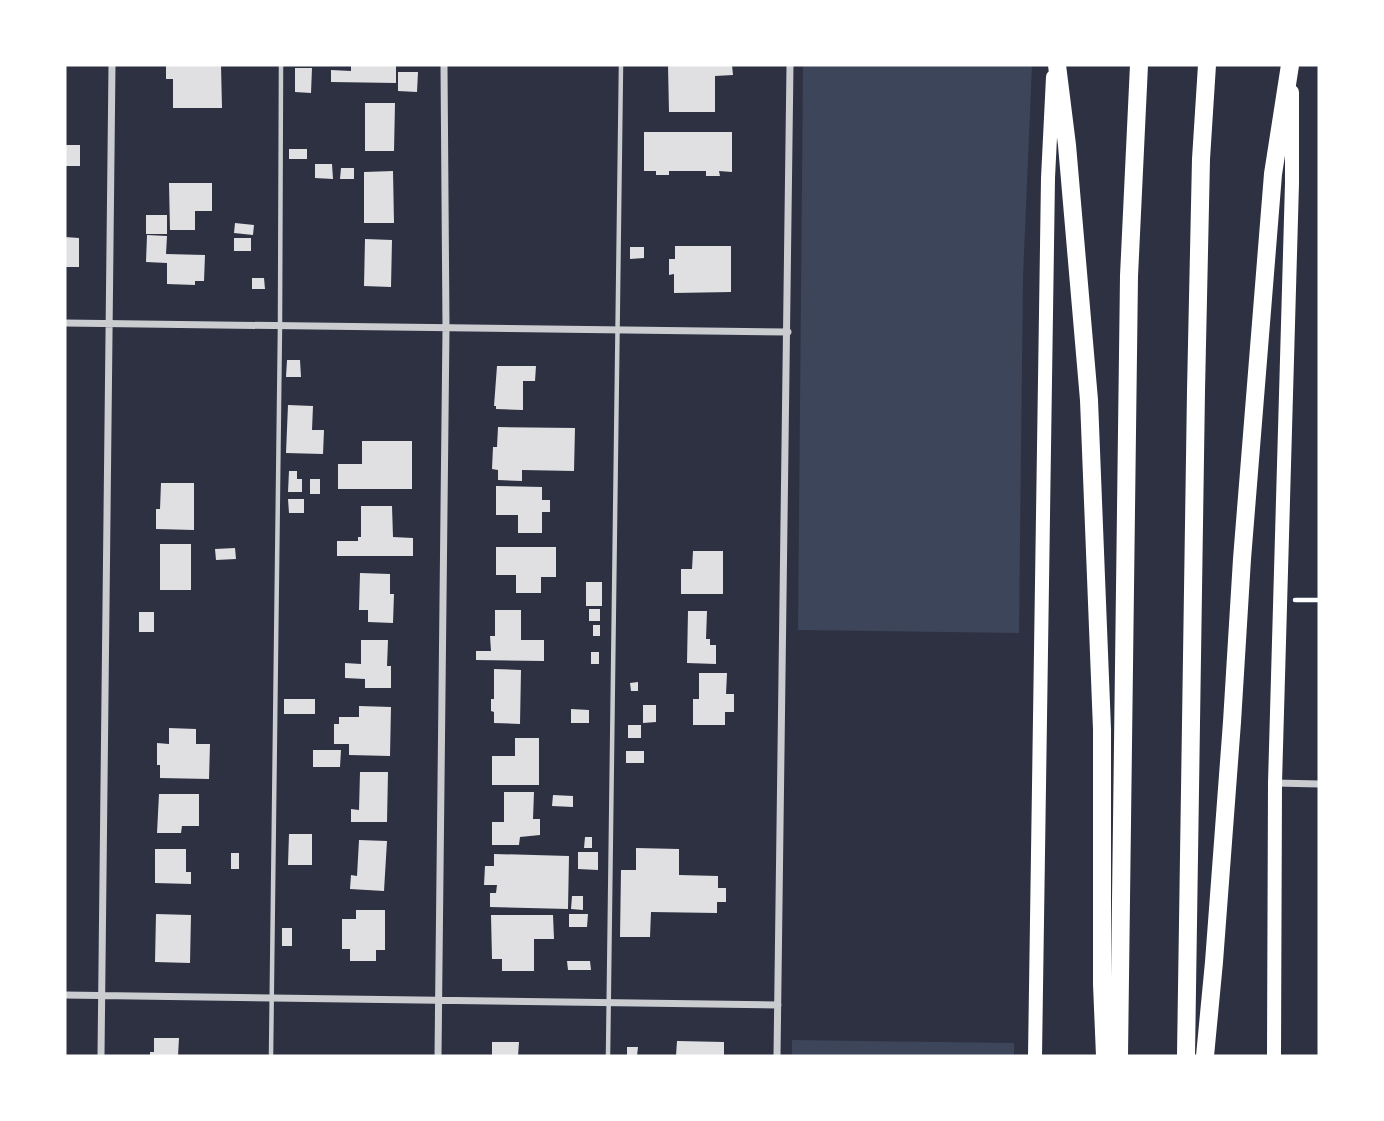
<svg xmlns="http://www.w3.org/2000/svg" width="1384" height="1121" viewBox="0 0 1384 1121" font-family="'Varela Round',sans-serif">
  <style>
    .green { fill: #3c4559 }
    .building { fill: #e0e0e3 }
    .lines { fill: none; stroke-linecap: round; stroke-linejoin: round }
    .path { stroke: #fff; stroke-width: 4.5 }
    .service { stroke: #caccd0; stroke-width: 4.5 }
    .minor { stroke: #caccd0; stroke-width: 7 }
    .secondary { stroke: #fff; stroke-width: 14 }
    .motorway { stroke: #fff; stroke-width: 18 }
  </style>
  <rect width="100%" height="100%" fill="#2d3142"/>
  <!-- green -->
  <path class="green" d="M 803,65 L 1032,65 L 1023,278 L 1019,633 L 798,630 Z
    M 792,1040 L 1014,1043 L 1014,1056 L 792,1056 Z"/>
  <!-- building -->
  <path class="building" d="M 166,65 L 221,65 L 222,108 L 173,108 L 173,79 L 166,79 Z
    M 351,65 L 396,65 L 396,83 L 331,82 L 331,70 L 351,71 Z
    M 668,65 L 732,65 L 733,75 L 715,76 L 715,112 L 669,112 Z
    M 295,68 L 312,68 L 311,93 L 295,92 Z
    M 398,72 L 418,72 L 417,92 L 398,91 Z
    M 365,103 L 395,103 L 394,151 L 365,151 Z
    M 644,132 L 732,132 L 732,172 L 719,171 L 720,176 L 706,176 L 706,171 L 669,171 L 669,175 L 656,175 L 656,171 L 644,171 Z
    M 65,145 L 80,145 L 80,166 L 65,166 Z
    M 289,149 L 307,149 L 307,159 L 289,159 Z
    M 315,164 L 332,164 L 333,179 L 315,178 Z
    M 341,168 L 354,168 L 354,179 L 340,179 Z
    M 393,171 L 394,223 L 364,223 L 364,172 Z
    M 169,183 L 212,183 L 212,211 L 195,211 L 195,230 L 170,230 Z
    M 146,215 L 167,215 L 167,234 L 146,234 Z
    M 235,223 L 254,225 L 253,235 L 234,233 Z
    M 147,235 L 167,236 L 166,254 L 205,255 L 204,281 L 195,281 L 195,285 L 167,284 L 167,263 L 146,262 Z
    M 65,237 L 79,238 L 79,267 L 65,267 Z
    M 234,238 L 251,238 L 251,251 L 234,251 Z
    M 365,239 L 392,240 L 391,287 L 364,286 Z
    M 675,246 L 731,246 L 731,292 L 674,293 L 674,274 L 669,275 L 669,259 L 675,259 Z
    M 630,247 L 644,247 L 644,258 L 630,259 Z
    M 252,278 L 264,278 L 265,289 L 252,289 Z
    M 287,360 L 300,360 L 301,377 L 286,377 Z
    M 497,366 L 536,366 L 535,381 L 523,381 L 523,410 L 496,409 L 496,406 L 494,406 Z
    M 288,405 L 313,406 L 312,430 L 324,430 L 323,454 L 286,453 Z
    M 498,427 L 575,428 L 574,471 L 522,470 L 522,481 L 498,480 L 498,470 L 492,469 L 493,447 L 497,447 Z
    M 362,441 L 412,441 L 412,489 L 338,489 L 338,464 L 362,464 Z
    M 289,471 L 297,471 L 297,479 L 302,479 L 302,492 L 288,492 Z
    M 310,479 L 320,479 L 320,494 L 310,494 Z
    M 161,483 L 194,483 L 194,530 L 156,529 L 156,509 L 160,509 Z
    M 496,486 L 542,487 L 542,500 L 550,500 L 550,512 L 542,512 L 542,533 L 518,533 L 518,515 L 496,515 Z
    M 288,499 L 304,499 L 304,513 L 289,513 Z
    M 361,506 L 392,506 L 393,537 L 413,538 L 413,556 L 337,556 L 337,541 L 358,541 L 358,537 L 361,537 Z
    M 160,544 L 191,544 L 191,590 L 160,590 Z
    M 496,547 L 556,547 L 556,577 L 541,577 L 541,593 L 516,593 L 516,575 L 496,575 Z
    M 235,548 L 236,559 L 216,560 L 215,549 Z
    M 693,551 L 723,551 L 723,594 L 681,594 L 681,569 L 692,569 Z
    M 360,573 L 390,574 L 390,594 L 394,594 L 393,623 L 368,622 L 368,610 L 359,610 Z
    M 586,582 L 602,582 L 602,606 L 586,606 Z
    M 589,609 L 600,609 L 600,621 L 589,621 Z
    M 495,610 L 521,610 L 521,640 L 544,640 L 544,661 L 476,660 L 476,651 L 491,651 L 490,636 L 495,636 Z
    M 688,611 L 707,611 L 706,639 L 710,639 L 710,645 L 716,645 L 716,664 L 687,663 Z
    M 139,612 L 154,612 L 154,632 L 139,632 Z
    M 593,625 L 600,625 L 600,636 L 593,636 Z
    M 361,640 L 388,640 L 387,666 L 391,666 L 391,688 L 365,688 L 365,679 L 345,678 L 345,663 L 361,664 Z
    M 591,652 L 599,652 L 599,664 L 591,664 Z
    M 494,669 L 521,670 L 520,724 L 494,723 L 494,712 L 491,711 L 491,699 L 494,699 Z
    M 699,673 L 727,673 L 726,694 L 734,694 L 734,712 L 725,712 L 725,725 L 693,725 L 693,699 L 699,699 Z
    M 638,682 L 638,691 L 631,691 L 630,683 Z
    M 284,699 L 315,699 L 315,714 L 284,714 Z
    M 643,705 L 656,705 L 656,722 L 643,723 Z
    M 359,706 L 391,707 L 390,756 L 349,755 L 349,744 L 334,744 L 334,724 L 339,724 L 339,717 L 359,717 Z
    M 571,709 L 589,710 L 589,723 L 571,723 Z
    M 628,725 L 641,725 L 641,738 L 628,738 Z
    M 169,728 L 196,729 L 196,744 L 210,744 L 209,779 L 160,778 L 160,765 L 157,765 L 157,743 L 169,744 Z
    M 515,738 L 539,738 L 539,785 L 492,785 L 492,756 L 515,756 Z
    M 313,750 L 341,750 L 340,767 L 313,767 Z
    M 626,751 L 644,751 L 644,763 L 626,763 Z
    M 360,772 L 388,772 L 387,822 L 351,822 L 351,809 L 359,810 Z
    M 504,792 L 534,792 L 533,819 L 540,819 L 540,835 L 520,837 L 519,845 L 492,845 L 492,822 L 504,822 Z
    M 159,794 L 199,794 L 199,826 L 182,826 L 181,833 L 157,833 Z
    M 553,795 L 573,796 L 573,807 L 552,806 Z
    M 289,834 L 312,834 L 312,865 L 288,865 Z
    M 585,837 L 592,837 L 592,848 L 584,848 Z
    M 359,840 L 387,841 L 384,891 L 350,889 L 351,875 L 357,876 Z
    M 636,848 L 679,849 L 679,875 L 718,876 L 718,888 L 726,888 L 726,902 L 717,902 L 717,913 L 651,912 L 650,937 L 620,937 L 621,870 L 636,870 Z
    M 155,849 L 186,849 L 186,872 L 191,872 L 191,884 L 155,883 Z
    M 578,852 L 598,852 L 598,870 L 578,869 Z
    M 231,853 L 239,853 L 239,869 L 231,869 Z
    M 494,854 L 569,856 L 568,909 L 490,907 L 490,893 L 496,893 L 497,885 L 484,885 L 485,866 L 494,866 Z
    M 572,896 L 583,896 L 583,910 L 571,909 Z
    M 356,910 L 385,910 L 385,950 L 376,950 L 376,961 L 350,961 L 350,949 L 342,949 L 342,919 L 356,919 Z
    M 156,914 L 191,915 L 190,963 L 155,962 Z
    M 569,914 L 588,914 L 587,927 L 569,927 Z
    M 491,915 L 553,915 L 554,939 L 534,939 L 534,971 L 502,971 L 502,959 L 492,959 Z
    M 282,928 L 292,928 L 292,946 L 282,946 Z
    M 567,961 L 590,961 L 591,970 L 568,970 Z
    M 154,1038 L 179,1038 L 178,1056 L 150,1056 L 150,1052 L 154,1052 Z
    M 677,1041 L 724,1042 L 724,1056 L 676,1056 Z
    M 492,1042 L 519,1042 L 518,1056 L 492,1056 Z
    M 627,1047 L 638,1047 L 637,1056 L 627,1056 Z"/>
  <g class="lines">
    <!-- path -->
    <path class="path" d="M 1295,600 L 1319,600"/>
    <!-- service -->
    <path class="service" d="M 271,1056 L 280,325 L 281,65
      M 608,1056 L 621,65"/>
    <!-- minor -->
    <path class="minor" d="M 65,323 L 788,332
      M 1275,783 L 1319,784
      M 65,995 L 778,1005
      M 101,1056 L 112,65
      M 438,1056 L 446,328 L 444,65
      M 777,1056 L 790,65"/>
    <!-- secondary -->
    <path class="secondary" d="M 1035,1056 L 1048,178 L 1053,77
      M 1274,1056 L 1275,783 L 1292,183 L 1292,92"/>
    <!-- motorway -->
    <path class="motorway" d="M 1057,65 L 1067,145 L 1089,400 L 1102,729 L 1102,984 L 1105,1056
      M 1119,1056 L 1129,276 L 1139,65
      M 1186,1056 L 1196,391 L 1201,159 L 1207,65
      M 1205,1056 L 1214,962 L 1232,722 L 1242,559 L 1273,174 L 1290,65"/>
  </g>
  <!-- border -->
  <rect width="1384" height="1121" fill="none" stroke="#ffffff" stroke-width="133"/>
</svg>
